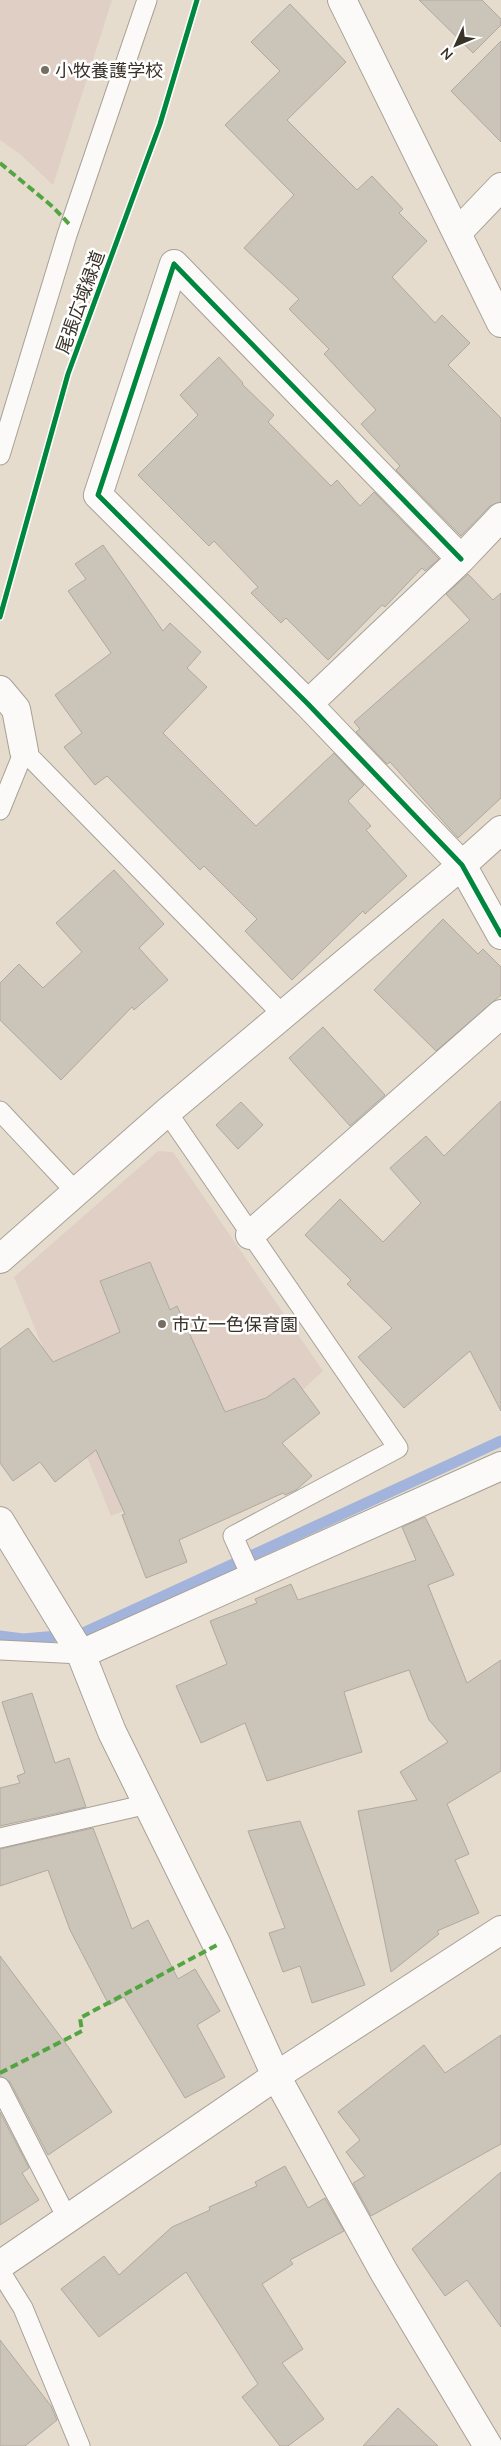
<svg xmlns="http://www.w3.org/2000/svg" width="501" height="2446" viewBox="0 0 501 2446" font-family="Mulish,'Noto Sans JP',sans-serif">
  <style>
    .education { fill: #e0cfc4 }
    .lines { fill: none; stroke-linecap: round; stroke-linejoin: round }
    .stream { stroke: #a2b4db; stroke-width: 11 }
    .building { fill: #cbc4b9; stroke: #b0a99f }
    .service-casing { stroke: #a8a196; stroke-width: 21 }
    .minor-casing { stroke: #a8a196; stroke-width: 30 }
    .tertiary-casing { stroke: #a8a196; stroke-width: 30 }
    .service { stroke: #fbfaf8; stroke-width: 19 }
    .minor { stroke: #fbfaf8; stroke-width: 28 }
    .tertiary { stroke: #fbfaf8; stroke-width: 28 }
    .quiet { stroke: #53a542; stroke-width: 4; stroke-dasharray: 8 4; stroke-linecap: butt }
    .cycleway-casing { stroke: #fff; stroke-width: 8 }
    .cycleway { stroke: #00873e; stroke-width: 5 }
    .poi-dot { fill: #756e62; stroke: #fff; stroke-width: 2 }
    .labels { text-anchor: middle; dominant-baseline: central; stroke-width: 5; stroke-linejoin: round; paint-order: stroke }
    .poi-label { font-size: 18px; fill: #383228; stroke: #fff; text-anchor: start }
    .street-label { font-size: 18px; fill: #383228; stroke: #fff }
  </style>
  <rect width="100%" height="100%" fill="#e5dcce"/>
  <!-- education -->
  <path class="education" d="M 0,0 L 112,0 L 53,185 L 20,154 L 0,140 Z
    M 158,1151 L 173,1152 L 323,1371 L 244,1444 L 172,1491 L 111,1516 L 14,1277 Z"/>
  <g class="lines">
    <!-- stream -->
    <path class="stream" d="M 0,1636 L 23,1639 L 81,1634 L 501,1441"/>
  </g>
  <!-- building -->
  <path class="building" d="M 419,0 L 482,0 L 501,19 L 501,25 L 473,53 Z
    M 290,4 L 346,62 L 287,120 L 357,190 L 372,176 L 403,209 L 399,213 L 427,241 L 392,277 L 435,323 L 442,315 L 470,343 L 448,365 L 501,418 L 501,502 L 490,506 L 461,536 L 396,470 L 400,466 L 361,424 L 376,410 L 324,354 L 329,349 L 289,309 L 299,299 L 244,248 L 294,195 L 225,125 L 280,71 L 251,42 Z
    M 501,41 L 501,142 L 451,91 Z
    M 219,357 L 243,383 L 242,384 L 274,415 L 268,422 L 331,486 L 337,480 L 360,506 L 374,492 L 439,559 L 425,571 L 422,568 L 385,607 L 382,605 L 328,660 L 286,618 L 281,623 L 251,593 L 258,587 L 214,541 L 209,546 L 138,475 L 198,415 L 180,395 Z
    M 103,545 L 163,631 L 170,623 L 201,652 L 187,668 L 207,687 L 163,733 L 256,826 L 334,753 L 364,785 L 348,801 L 371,826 L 366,830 L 407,876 L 365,914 L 363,911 L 292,980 L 245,931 L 257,919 L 204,866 L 200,870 L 107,776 L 95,785 L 64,747 L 82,733 L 55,695 L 111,653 L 68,591 L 86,579 L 75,564 Z
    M 468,574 L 493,600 L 501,593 L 501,798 L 458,838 L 390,762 L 387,764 L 356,732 L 360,729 L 354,722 L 470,620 L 446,594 Z
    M 114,870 L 164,924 L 139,948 L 168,980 L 134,1010 L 132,1007 L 61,1080 L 0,1020 L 0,983 L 19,964 L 43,988 L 82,952 L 56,923 Z
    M 443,919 L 478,954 L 483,949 L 501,967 L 501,995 L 436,1051 L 374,990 Z
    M 323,1027 L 385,1095 L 350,1126 L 289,1058 Z
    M 501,1101 L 501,1411 L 470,1351 L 404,1408 L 358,1357 L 392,1328 L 347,1284 L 351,1280 L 305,1235 L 340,1199 L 383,1242 L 421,1203 L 390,1168 L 426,1136 L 444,1156 Z
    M 241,1102 L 263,1125 L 238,1149 L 216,1125 Z
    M 150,1262 L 170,1310 L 177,1306 L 225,1412 L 266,1398 L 294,1378 L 320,1413 L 282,1443 L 312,1476 L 296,1490 L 285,1495 L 283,1493 L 179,1540 L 187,1562 L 146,1578 L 122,1515 L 125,1514 L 96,1450 L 55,1482 L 40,1462 L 13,1481 L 0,1463 L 0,1349 L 28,1328 L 53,1362 L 120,1332 L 100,1281 Z
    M 425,1517 L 454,1575 L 428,1585 L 467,1683 L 501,1660 L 501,1771 L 447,1804 L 469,1854 L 455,1860 L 479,1913 L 437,1931 L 439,1934 L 391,1972 L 358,1811 L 417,1800 L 400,1772 L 448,1742 L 429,1720 L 409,1670 L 344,1692 L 362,1752 L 267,1781 L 245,1723 L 201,1743 L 176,1686 L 227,1664 L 210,1621 L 257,1603 L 255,1599 L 291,1584 L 298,1600 L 416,1560 L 402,1527 Z
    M 32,1693 L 55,1763 L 69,1758 L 86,1807 L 0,1826 L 0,1788 L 20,1783 L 17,1776 L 25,1773 L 2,1702 Z
    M 300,1821 L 365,1985 L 312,2003 L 300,1966 L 283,1972 L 269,1933 L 285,1928 L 248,1831 Z
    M 93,1828 L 132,1929 L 148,1920 L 178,1979 L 195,1969 L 220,2011 L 197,2025 L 225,2077 L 185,2098 L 124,1997 L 109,2005 L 70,1930 L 48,1870 L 0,1886 L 0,1849 Z
    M 0,1956 L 69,2048 L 112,2112 L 48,2155 L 10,2082 L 0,2076 Z
    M 501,2035 L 501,2144 L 371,2216 L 353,2183 L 365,2176 L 346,2152 L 360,2140 L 338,2112 L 424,2045 L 445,2073 Z
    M 0,2112 L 29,2168 L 22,2173 L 39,2200 L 0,2225 Z
    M 285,2166 L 308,2208 L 325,2198 L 344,2231 L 290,2260 L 293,2264 L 262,2284 L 303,2349 L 282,2363 L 324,2419 L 288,2446 L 280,2446 L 242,2397 L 258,2384 L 186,2272 L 99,2337 L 61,2289 L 104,2256 L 119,2275 L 172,2227 L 210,2210 L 209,2207 L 257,2186 L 255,2182 Z
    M 501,2172 L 501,2327 L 467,2280 L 445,2296 L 412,2249 Z
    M 0,2340 L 51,2406 L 57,2420 L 25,2446 L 0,2446 Z
    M 398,2408 L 438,2446 L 363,2446 Z"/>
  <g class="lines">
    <!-- service casing -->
    <g class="service-casing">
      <path id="service" d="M 0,455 L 67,235 L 147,0
        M 0,810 L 24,751 L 282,1014
        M 0,1111 L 76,1192
        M 167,1112 L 398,1448 L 233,1536 L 252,1578
        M 0,1650 L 81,1654
        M 0,1838 L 148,1804
        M 0,2087 L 67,2218
        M 0,2271 L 23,2308 L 80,2446"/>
    </g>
    <!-- minor casing -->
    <g class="minor-casing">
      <path id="minor" d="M 458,232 L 501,187
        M 461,559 L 174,264 L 98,495 L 308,704 L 462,865 L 501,935
        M 0,690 L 16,709 L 24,751
        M 308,704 L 461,559 L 501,517
        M 250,1235 L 501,1014
        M 0,1259 L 167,1112 L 462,865 L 501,830
        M 0,1521 L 81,1654 L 112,1732 L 217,1945 L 276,2076 L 384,2272 L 488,2446
        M 81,1654 L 501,1466"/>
    </g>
    <!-- tertiary casing -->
    <g class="tertiary-casing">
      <path id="tertiary" d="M 342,0 L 501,323
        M 0,2265 L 276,2076 L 501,1930"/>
    </g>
    <!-- service -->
    <use href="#service" class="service"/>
    <!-- minor -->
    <use href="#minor" class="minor"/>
    <!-- tertiary -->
    <use href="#tertiary" class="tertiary"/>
    <!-- quiet -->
    <path class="quiet" d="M 0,163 L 53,207 L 70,225
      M 0,2073 L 82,2031 L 80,2018 L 217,1945"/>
    <!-- cycleway casing -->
    <g class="cycleway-casing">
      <path id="cycleway" d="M 461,559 L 174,264 L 98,495 L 308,704 L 462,865 L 501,935
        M 0,617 L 68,374 L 160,124 L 197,0"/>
    </g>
    <!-- cycleway -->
    <use href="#cycleway" class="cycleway"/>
  </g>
  <!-- markers -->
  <g class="poi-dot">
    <circle cx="45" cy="70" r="5"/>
    <circle cx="162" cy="1324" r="5"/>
  </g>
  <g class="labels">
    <!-- poi labels -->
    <g class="poi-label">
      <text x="55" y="70">小牧養護学校</text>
      <text x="172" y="1324">市立一色保育園</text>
    </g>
    <!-- street labels -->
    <g class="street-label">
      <text transform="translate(80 302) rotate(-70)">尾張広域緑道</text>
    </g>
  </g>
  <!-- north arrow -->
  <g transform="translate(456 45) rotate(226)" stroke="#ffffff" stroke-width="4" paint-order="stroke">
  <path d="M0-4L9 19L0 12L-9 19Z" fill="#383228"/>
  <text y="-8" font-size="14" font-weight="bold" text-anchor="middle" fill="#383228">N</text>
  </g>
</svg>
